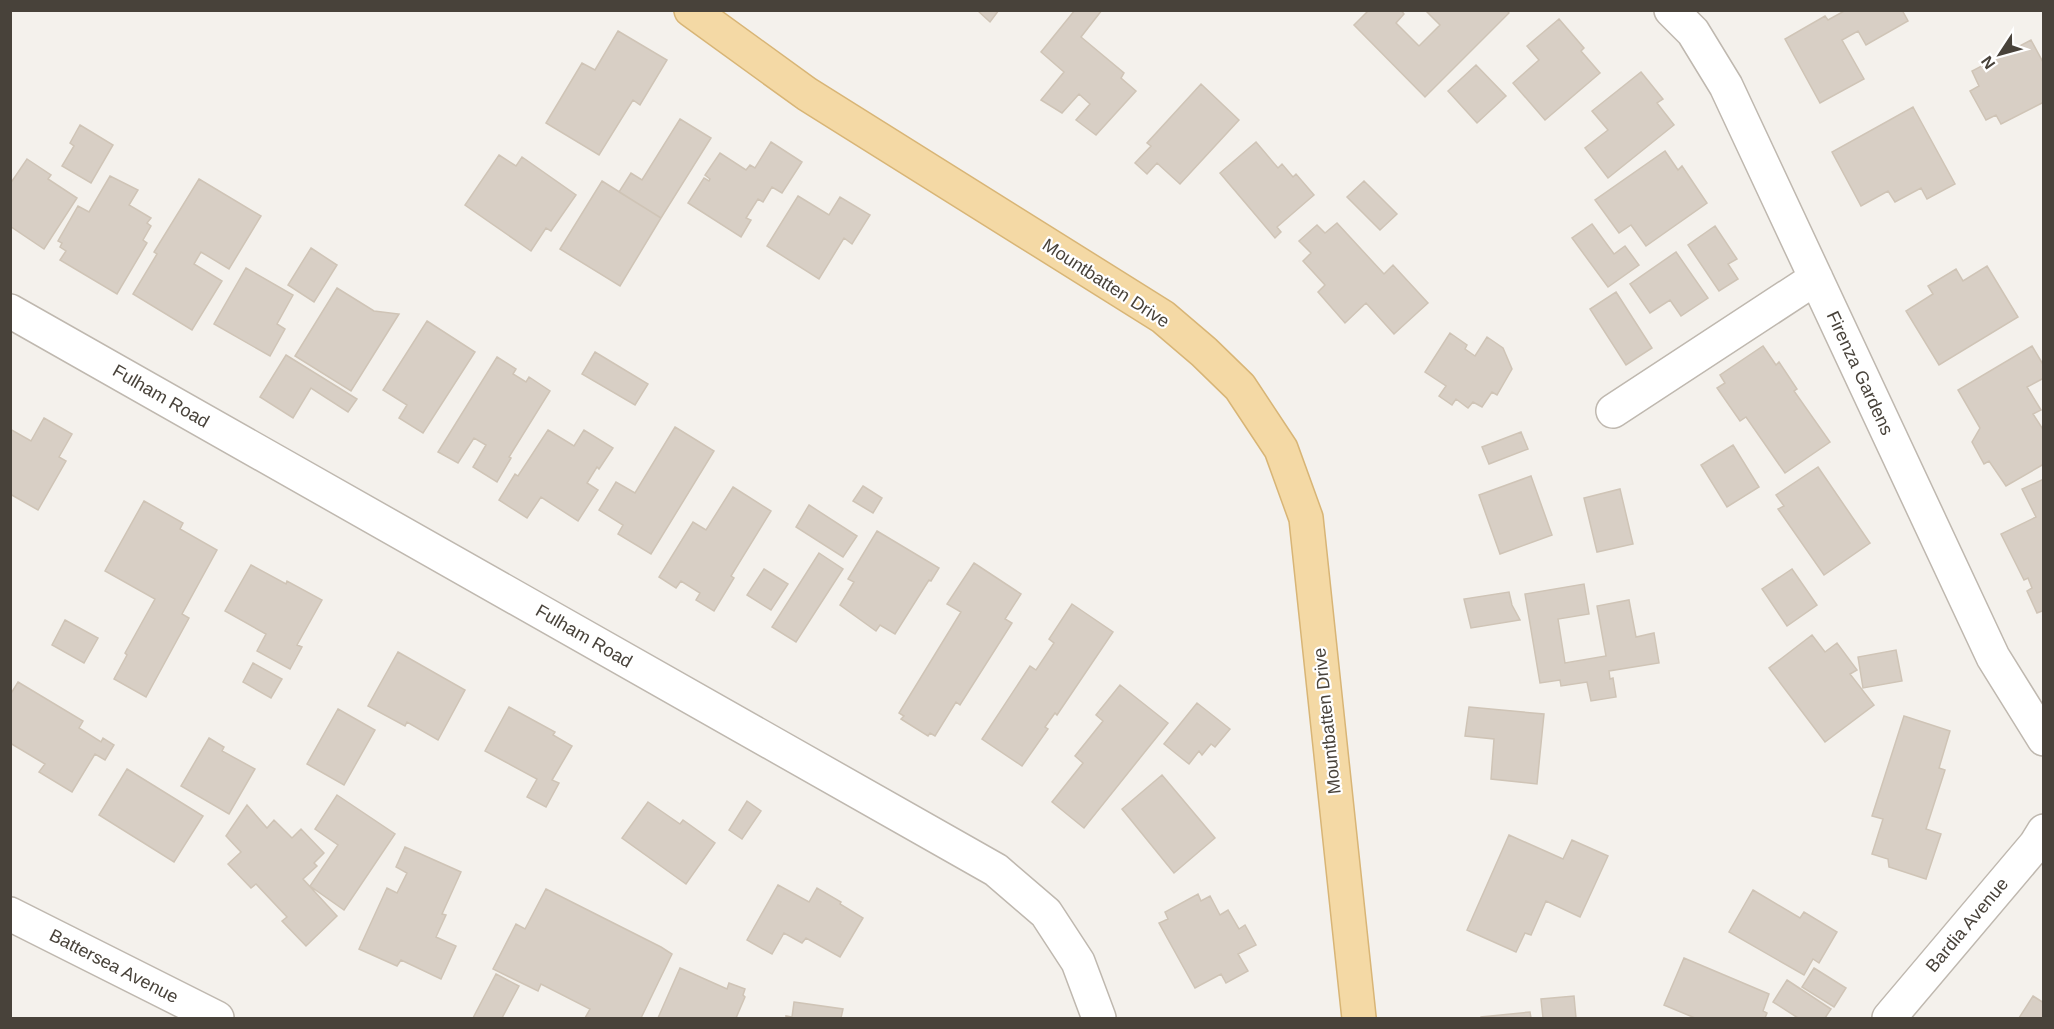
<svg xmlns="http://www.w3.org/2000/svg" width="2054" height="1029" viewBox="0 0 2054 1029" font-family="Helvetica,sans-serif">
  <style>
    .building { fill: #d8cfc5; stroke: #cfc4b6; stroke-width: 1.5 }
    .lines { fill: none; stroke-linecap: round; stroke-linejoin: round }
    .minor-casing { stroke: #bfb8af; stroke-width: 36 }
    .major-casing { stroke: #d8b576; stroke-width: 36 }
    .minor { stroke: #fff; stroke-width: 33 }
    .major { stroke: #f4d9a5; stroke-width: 33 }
    .labels { text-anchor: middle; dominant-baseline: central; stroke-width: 4.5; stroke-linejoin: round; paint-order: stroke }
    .street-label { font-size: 18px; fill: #48423a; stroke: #fff }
  </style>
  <rect width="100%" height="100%" fill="#f4f1ec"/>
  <!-- building -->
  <path class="building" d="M 977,10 L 999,10 L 990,22 Z
    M 1075,10 L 1102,10 L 1081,37 L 1124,73 L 1121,78 L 1136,91 L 1096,135 L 1076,120 L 1090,104 L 1079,94 L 1062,113 L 1041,100 L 1064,72 L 1041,52 Z
    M 1369,10 L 1401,10 L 1404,14 L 1396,23 L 1419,46 L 1440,25 L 1425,10 L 1507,10 L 1509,13 L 1425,97 L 1354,25 Z
    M 1846,10 L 1902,10 L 1908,21 L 1866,45 L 1858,31 L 1842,40 L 1864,79 L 1820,103 L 1785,39 L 1825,16 L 1828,20 Z
    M 1559,19 L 1584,48 L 1581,51 L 1600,73 L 1545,120 L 1513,83 L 1539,60 L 1527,46 Z
    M 618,31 L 667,60 L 640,105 L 633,100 L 599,155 L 546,123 L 582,63 L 595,70 Z
    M 2031,40 L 2044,64 L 2044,102 L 2001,124 L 1996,115 L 1986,120 L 1970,91 L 1979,86 L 1972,71 Z
    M 1476,65 L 1506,96 L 1477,123 L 1448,91 Z
    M 1641,72 L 1663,99 L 1657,103 L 1674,125 L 1608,178 L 1585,148 L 1608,130 L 1592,111 Z
    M 1201,84 L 1239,120 L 1180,184 L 1157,163 L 1147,174 L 1135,163 L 1151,146 L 1147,143 Z
    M 1913,107 L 1955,184 L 1927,199 L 1921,188 L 1895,202 L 1888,191 L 1861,206 L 1832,152 Z
    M 680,119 L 711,138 L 661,218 L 619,192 L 631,173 L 642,180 Z
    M 80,125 L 113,145 L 91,183 L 62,166 L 74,146 L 70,143 Z
    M 771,142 L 802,162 L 782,193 L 772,187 L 763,202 L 758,199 L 746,218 L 751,220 L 741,237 L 688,203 L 704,178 L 709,181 L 710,179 L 705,175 L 720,153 L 746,170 L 750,165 L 755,168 Z
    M 1256,142 L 1278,168 L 1282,164 L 1293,177 L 1296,174 L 1314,195 L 1277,227 L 1281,232 L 1275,238 L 1220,173 Z
    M 1665,151 L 1678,170 L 1682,166 L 1707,203 L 1646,246 L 1631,225 L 1619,233 L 1595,200 Z
    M 499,155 L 516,166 L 522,157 L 576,195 L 551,231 L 546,228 L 531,251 L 465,205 Z
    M 27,159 L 51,175 L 48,179 L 77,198 L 44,249 L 10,226 L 10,184 Z
    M 110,176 L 138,190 L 129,205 L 151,218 L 147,223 L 151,226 L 143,240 L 147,243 L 117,294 L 60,260 L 66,251 L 60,247 L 62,243 L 58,241 L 78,206 L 89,212 Z
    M 199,179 L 261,216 L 229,269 L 201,252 L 194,264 L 222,281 L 192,330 L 133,294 L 157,254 L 154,252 Z
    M 602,181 L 661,218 L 620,286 L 560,249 Z
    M 1364,181 L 1397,214 L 1380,230 L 1347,197 Z
    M 798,196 L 829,215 L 840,197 L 870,215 L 852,244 L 844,238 L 819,279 L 767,246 Z
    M 1337,223 L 1384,274 L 1393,265 L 1428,303 L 1394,334 L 1366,303 L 1345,323 L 1318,292 L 1325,285 L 1303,261 L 1311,253 L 1299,241 L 1317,225 L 1325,233 Z
    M 1592,224 L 1614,254 L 1625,246 L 1639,265 L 1608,287 L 1572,238 Z
    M 1715,226 L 1737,259 L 1728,264 L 1738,279 L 1719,291 L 1688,245 Z
    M 311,248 L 337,265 L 314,302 L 288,285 Z
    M 1676,252 L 1708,298 L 1681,316 L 1670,300 L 1650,313 L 1630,284 Z
    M 1987,266 L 2018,317 L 1939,365 L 1906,311 L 1933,294 L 1928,286 L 1956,269 L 1963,281 Z
    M 246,268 L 293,295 L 277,324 L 285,329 L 270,356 L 214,324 Z
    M 337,288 L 374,311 L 399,314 L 351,391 L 295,356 Z
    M 1616,292 L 1652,348 L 1626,365 L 1590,309 Z
    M 427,321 L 475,352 L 423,433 L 399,418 L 407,405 L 383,390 Z
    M 1450,333 L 1467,345 L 1465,349 L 1475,356 L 1487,337 L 1503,348 L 1512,369 L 1497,395 L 1492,392 L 1482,407 L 1473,402 L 1468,408 L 1456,399 L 1452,405 L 1439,396 L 1446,386 L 1425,372 Z
    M 1763,346 L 1776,365 L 1779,362 L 1797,389 L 1794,391 L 1830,442 L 1785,473 L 1746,417 L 1740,421 L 1717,388 L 1725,383 L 1720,375 Z
    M 2032,346 L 2044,366 L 2044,378 L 2027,387 L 2041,410 L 2033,414 L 2044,431 L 2044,464 L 2006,486 L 1989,461 L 1984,464 L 1972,442 L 1980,428 L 1958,390 Z
    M 595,352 L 648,384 L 635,405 L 582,374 Z
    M 286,355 L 357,399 L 348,412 L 311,388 L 293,418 L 260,397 Z
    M 497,357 L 516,369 L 513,374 L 526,382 L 529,377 L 550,391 L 509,457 L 511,458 L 497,482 L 473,467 L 486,445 L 474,438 L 458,463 L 438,452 Z
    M 44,418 L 72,434 L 59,457 L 66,461 L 38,510 L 10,494 L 10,429 L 31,441 Z
    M 675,427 L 714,451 L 651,554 L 618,534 L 623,525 L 599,510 L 616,482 L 635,493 Z
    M 548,430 L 574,446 L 584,430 L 613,448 L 599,469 L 597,467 L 587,483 L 598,490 L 578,521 L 541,497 L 527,518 L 499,500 L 515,474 L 518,476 Z
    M 1521,432 L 1528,449 L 1489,464 L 1482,447 Z
    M 1733,445 L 1759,487 L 1727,507 L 1701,465 Z
    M 1818,467 L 1870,543 L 1824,575 L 1778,509 L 1784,506 L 1776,495 Z
    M 1531,476 L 1552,535 L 1500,554 L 1479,495 Z
    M 2044,479 L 2044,614 L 2042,611 L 2037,613 L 2027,591 L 2032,588 L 2028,578 L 2024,580 L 2001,534 L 2036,517 L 2022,489 Z
    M 863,486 L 882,498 L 873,513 L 853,501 Z
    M 733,487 L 771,511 L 731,576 L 734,578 L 714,611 L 696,600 L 700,593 L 681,581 L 676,588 L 659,577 L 693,522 L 706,530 Z
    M 1620,489 L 1633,544 L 1597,552 L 1584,498 Z
    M 144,501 L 183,523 L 180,529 L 217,550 L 182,614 L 189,618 L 146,697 L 114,679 L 127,655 L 125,653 L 155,599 L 105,571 Z
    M 809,505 L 857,536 L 843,557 L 796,527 Z
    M 877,531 L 939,568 L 931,581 L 929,580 L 895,634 L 880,625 L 876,631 L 840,605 L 854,582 L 848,579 Z
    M 819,553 L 843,569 L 796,642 L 772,627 Z
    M 974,563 L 1021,594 L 1005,619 L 1012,623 L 960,705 L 956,702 L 935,736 L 930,733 L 928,736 L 901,719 L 904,716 L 899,713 L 961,612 L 947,604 Z
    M 251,565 L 286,584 L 287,581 L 322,600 L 297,645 L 302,647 L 290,669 L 257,651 L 266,634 L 225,611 Z
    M 764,569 L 788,584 L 771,610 L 747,595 Z
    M 1792,569 L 1817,605 L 1787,626 L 1762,589 Z
    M 1584,584 L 1589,614 L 1558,619 L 1565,663 L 1606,656 L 1597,606 L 1629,600 L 1636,637 L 1654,633 L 1659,663 L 1609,671 L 1610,679 L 1613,678 L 1616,697 L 1591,701 L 1587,682 L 1561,686 L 1560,680 L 1540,683 L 1525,594 Z
    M 1509,592 L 1512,605 L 1520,620 L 1471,628 L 1464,599 Z
    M 1072,604 L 1113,632 L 1057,715 L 1055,713 L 1045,727 L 1048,729 L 1022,766 L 982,739 L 1030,666 L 1036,670 L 1054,643 L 1049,639 Z
    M 65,620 L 98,638 L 84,663 L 52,645 Z
    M 1812,635 L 1825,652 L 1837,643 L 1857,670 L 1850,674 L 1874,705 L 1825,742 L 1769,668 Z
    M 1896,650 L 1902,681 L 1863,688 L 1858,657 Z
    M 398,652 L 465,690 L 438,740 L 407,722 L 405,726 L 368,706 Z
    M 253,663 L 282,679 L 271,698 L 243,682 Z
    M 18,682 L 83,721 L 79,728 L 101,742 L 103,738 L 114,745 L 105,760 L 95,754 L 72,792 L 39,772 L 45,764 L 10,743 L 10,695 Z
    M 1120,685 L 1168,723 L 1084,828 L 1052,802 L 1083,763 L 1075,756 L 1103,721 L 1096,715 Z
    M 1197,703 L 1230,729 L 1215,747 L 1211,744 L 1202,755 L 1199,751 L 1189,764 L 1164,744 Z
    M 509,707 L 555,732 L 553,735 L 572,746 L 552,780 L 559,783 L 546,807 L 527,797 L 537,779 L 485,751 Z
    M 1469,707 L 1544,714 L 1537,784 L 1491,779 L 1494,739 L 1465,736 Z
    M 338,709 L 375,730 L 344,785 L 307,764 Z
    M 1904,716 L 1950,731 L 1939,768 L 1945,770 L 1926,829 L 1941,834 L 1926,879 L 1889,867 L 1888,859 L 1872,854 L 1883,819 L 1872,816 Z
    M 209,738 L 224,747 L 222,751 L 255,769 L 229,814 L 181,786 Z
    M 127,769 L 203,816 L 174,862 L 99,815 Z
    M 1162,775 L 1215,838 L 1174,873 L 1122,809 Z
    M 337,795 L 395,834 L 344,910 L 310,886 L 338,845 L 315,829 Z
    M 747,801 L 761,811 L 742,839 L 729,830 Z
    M 648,802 L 680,824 L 683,820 L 715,843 L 686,884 L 622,838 Z
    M 247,805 L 267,828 L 274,820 L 292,838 L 301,829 L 324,853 L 314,863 L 317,866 L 303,879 L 337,916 L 306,946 L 282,921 L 287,917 L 256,884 L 251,888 L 228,864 L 241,852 L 226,836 Z
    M 1509,835 L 1563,859 L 1572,840 L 1608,856 L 1580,917 L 1546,901 L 1531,935 L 1525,933 L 1516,952 L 1467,930 Z
    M 405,847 L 461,872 L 442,914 L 446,915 L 436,937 L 456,946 L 441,979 L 401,960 L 397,966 L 359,949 L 387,888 L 397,893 L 407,873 L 396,867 Z
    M 778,885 L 809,902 L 817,888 L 841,902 L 840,904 L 863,918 L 840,957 L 806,938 L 802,943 L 784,933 L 772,954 L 747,940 Z
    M 546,889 L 661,947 L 672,954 L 641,1018 L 585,1018 L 590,1009 L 541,984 L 538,991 L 493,969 L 516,924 L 525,929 Z
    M 1753,890 L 1800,918 L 1804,912 L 1837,932 L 1819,963 L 1813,959 L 1804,975 L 1729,932 Z
    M 1198,894 L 1201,901 L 1210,896 L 1220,915 L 1228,910 L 1239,929 L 1245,925 L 1256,945 L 1238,954 L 1248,971 L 1226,983 L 1221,974 L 1195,988 L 1159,923 L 1168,919 L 1165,912 Z
    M 1684,958 L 1769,994 L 1763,1011 L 1767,1013 L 1765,1018 L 1695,1018 L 1664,1005 Z
    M 680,968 L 727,989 L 729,983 L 745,989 L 743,995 L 745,997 L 736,1018 L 658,1018 Z
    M 1814,968 L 1846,988 L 1834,1007 L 1802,987 Z
    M 496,974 L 519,986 L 502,1018 L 473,1018 Z
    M 1787,980 L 1831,1009 L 1825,1018 L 1798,1018 L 1773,1002 Z
    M 1574,996 L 1576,1018 L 1543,1018 L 1541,999 Z
    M 2033,996 L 2044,1003 L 2044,1018 L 2019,1018 Z
    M 794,1002 L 843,1009 L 841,1018 L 786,1018 L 786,1016 L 792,1017 Z
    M 1530,1012 L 1531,1018 L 1481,1018 L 1481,1017 Z"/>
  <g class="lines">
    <!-- minor casing -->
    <g class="minor-casing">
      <path id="minor" d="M 1671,10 L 1693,32 L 1726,86 L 1993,657 L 2044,739
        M 10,311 L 996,870 L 1046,913 L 1078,962 L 1099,1018
        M 1613,411 L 1816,278
        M 10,914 L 217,1018
        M 1889,1018 L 2036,844 L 2044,831"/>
    </g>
    <!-- major casing -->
    <g class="major-casing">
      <path id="major" d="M 691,10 L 807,94 L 1163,317 L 1204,352 L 1240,387 L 1281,449 L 1306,518 L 1359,1018"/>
    </g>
    <!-- minor -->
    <use href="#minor" class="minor"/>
    <!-- major -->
    <use href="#major" class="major"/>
  </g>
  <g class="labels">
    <!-- street labels -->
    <g class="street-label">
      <text transform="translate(1106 283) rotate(33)">Mountbatten Drive</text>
      <text transform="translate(1860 373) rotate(65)">Firenza Gardens</text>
      <text transform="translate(161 396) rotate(30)">Fulham Road</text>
      <text transform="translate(584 636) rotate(30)">Fulham Road</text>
      <text transform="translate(1327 721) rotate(-96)">Mountbatten Drive</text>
      <text transform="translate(1967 925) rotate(-50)">Bardia Avenue</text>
      <text transform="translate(114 966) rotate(27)">Battersea Avenue</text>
    </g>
  </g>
  <!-- border -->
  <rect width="2054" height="1029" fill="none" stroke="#48423a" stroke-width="24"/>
  <!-- north arrow -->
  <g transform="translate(2000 54) rotate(234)" stroke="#ffffff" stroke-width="4.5" paint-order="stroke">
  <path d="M0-4.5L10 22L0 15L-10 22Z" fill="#48423a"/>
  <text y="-9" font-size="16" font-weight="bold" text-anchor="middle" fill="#48423a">N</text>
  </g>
</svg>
